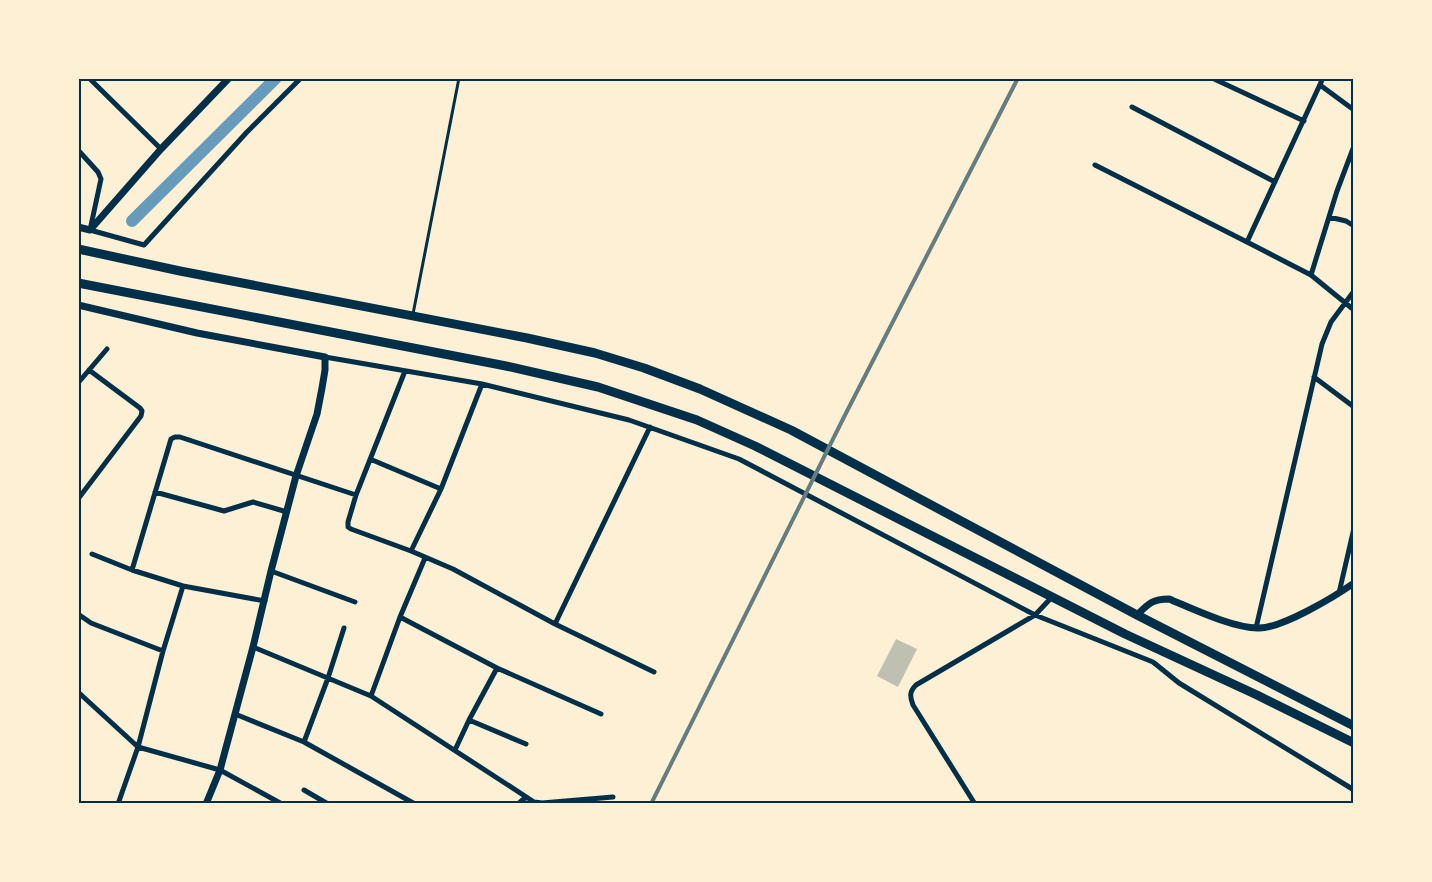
<svg xmlns="http://www.w3.org/2000/svg" width="1432" height="882" viewBox="0 0 1432 882" font-family="Arial,sans-serif">
  <style>
    .lines { fill: none; stroke-linecap: round; stroke-linejoin: round }
    .canal { stroke: #669bbc; stroke-width: 12 }
    .building { fill: #bec0b2 }
    .service { stroke: #003049; stroke-width: 3 }
    .minor { stroke: #003049; stroke-width: 5 }
    .tertiary { stroke: #003049; stroke-width: 7 }
    .trunk { stroke: #003049; stroke-width: 9 }
    .rail { stroke: #657d81; stroke-width: 4 }
    .neatline { fill: none; stroke: #003049; stroke-width: 2 }
  </style>
  <rect width="100%" height="100%" fill="#fdf0d5"/>
  <g class="lines">
    <!-- canal -->
    <path class="canal" d="M 132,221 L 276,78"/>
  </g>
  <!-- building -->
  <path class="building" d="M 896,639 L 917,649 L 898,687 L 877,676 Z"/>
  <g class="lines">
    <!-- service -->
    <path class="service" d="M 413,314 L 459,78"/>
    <!-- minor -->
    <path class="minor" d="M 89,78 L 161,149
      M 1212,78 L 1304,121
      M 1323,78 L 1247,242 L 1311,275 L 1354,310
      M 1320,85 L 1354,110
      M 1132,107 L 1275,182
      M 78,150 L 98,172 L 101,179 L 90,230 L 144,245 L 247,132 L 301,78
      M 1095,165 L 1247,242
      M 1329,217 L 1346,221 L 1354,226
      M 1311,275 L 1337,191 L 1354,146
      M 325,357 L 482,384 L 629,420 L 739,459 L 1035,615 L 1153,662 L 1179,683 L 1354,790
      M 405,371 L 356,495 L 348,522 L 348,527 L 351,529 L 411,551 L 453,569 L 555,624 L 654,672
      M 1314,377 L 1354,407
      M 78,383 L 107,349
      M 370,459 L 441,489
      M 155,492 L 224,511 L 253,502 L 287,512
      M 78,499 L 141,416 L 142,411 L 140,408 L 89,370
      M 411,551 L 441,489 L 482,384
      M 92,554 L 132,570 L 183,586 L 265,601
      M 132,570 L 171,439 L 175,437 L 180,437 L 356,495
      M 271,571 L 355,602
      M 1339,593 L 1354,528
      M 78,614 L 91,623 L 163,651
      M 400,617 L 497,668 L 601,714
      M 555,624 L 650,427
      M 1256,628 L 1322,344 L 1331,322 L 1354,291
      M 253,647 L 371,696 L 534,802 L 542,803 L 613,797
      M 78,692 L 138,747 L 220,770 L 282,804
      M 371,696 L 400,617 L 425,558
      M 235,714 L 304,742 L 415,804
      M 469,720 L 526,744
      M 304,742 L 328,678 L 344,628
      M 455,750 L 469,720 L 497,668
      M 304,790 L 328,804
      M 118,804 L 138,747 L 163,651 L 183,586
      M 518,804 L 526,797
      M 975,804 L 913,705 C 910,697 909,692 916,685 L 1035,615 L 1052,597"/>
    <!-- tertiary -->
    <path class="tertiary" d="M 78,227 L 90,230 L 161,149 L 229,78
      M 78,305 L 197,333 L 325,357 L 325,370 L 322,388 L 317,414 L 296,476 L 271,571 L 253,647 L 220,770 L 206,804
      M 1137,615 C 1148,604 1152,599 1169,599 C 1193,609 1233,628 1258,628 C 1281,629 1334,597 1354,583"/>
    <!-- trunk -->
    <path class="trunk" d="M 78,249 L 180,271 L 527,338 L 595,353 L 644,368 L 700,389 L 791,430 L 1137,615 L 1354,726
      M 78,283 L 506,366 L 598,387 L 697,420 L 755,446 L 1125,634 L 1257,695 L 1354,743"/>
    <!-- rail -->
    <path class="rail" d="M 651,804 L 844,417 L 1018,78"/>
  </g>
  <!-- border -->
  <rect width="1432" height="882" fill="none" stroke="#fdf0d5" stroke-width="159"/>
  <rect x="80" y="80" width="1272" height="722" class="neatline"/>
</svg>
